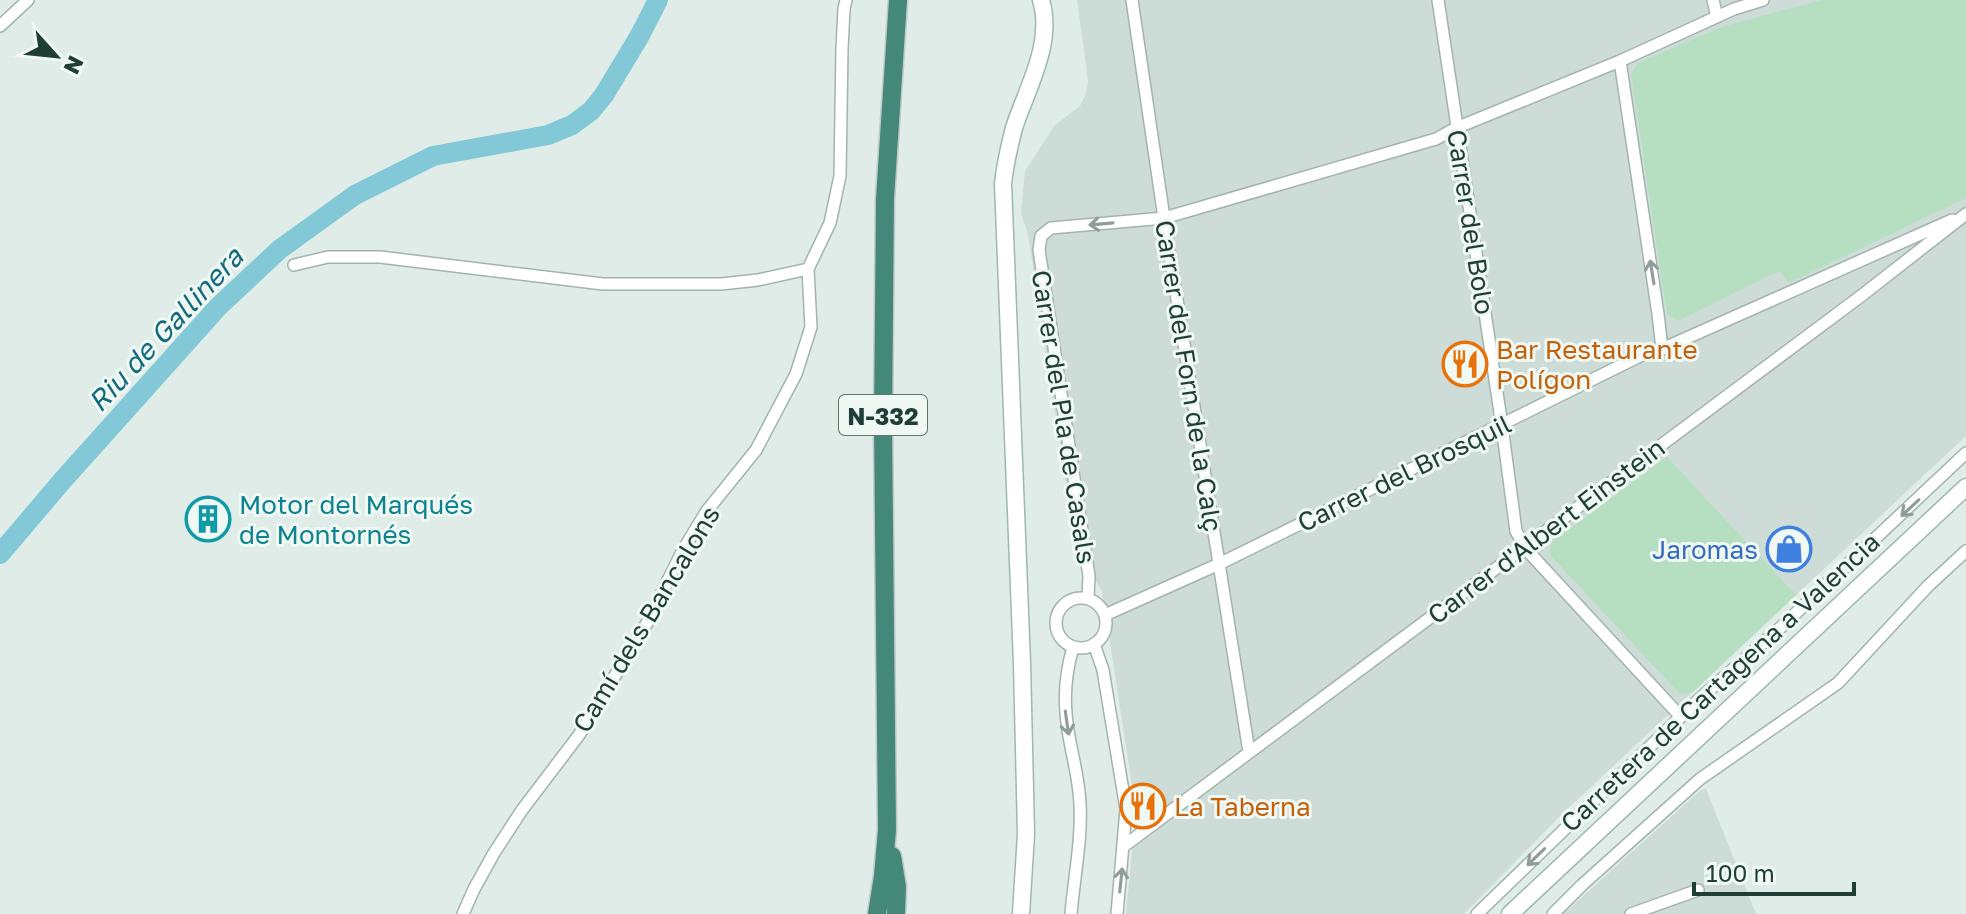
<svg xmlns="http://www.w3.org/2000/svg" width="1966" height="914" viewBox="0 0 1966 914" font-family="'Golos Text',sans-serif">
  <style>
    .built { fill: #cddcd6 }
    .green { fill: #b6dfc2 }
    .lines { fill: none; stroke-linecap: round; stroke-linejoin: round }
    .river { stroke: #82c8d6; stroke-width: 20 }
    .minor-casing { stroke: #a2b4ae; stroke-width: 14 }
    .secondary-casing { stroke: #9db9af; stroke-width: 19 }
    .trunk-casing { stroke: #c0c9c7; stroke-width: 21 }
    .minor { stroke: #fff; stroke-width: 11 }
    .secondary { stroke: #fff; stroke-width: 16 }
    .trunk { stroke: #44887a; stroke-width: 18 }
    .oneway { stroke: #8f9e9a }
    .labels { text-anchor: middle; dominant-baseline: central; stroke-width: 6; stroke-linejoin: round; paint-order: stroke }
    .shield { fill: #f0f8f4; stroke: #5e766f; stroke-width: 2 }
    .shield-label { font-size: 24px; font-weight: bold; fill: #1f3e36 }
    .street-label { font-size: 26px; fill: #1f3e36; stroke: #f0f8f4 }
    .food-label { font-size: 26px; fill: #c56008; stroke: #f0f8f4; text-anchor: start }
    .culture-label { font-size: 26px; fill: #0d838f; stroke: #f0f8f4; text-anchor: start }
    .shop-label { font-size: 26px; fill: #366cbe; stroke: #f0f8f4; text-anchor: end }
    .water-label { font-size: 28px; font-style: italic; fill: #146a7e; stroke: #f0f8f4 }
  </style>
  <rect width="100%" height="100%" fill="#dfece7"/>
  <!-- built -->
  <path class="built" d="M 1077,0 L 1966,0 L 1966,436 L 1564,812 L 1464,914 L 1126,914 L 1136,811 L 1102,591 L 1076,550 L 1028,234 L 1021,213 L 1025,171 L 1055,125 L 1080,106 L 1086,94 L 1088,83 L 1087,72 Z
    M 1706,789 L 1756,914 L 1563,914 L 1693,797 L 1701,790 Z"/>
  <!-- green -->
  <path class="green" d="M 1821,0 L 1966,0 L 1966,198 L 1789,283 L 1779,271 L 1678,321 L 1667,315 L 1631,74 L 1638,63 L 1721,27 Z
    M 1667,457 L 1796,595 L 1692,693 L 1680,694 L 1550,555 L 1551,543 Z"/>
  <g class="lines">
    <!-- river -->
    <path class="river" d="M 0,554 L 62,481 L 218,307 L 280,249 L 355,195 L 433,156 L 548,135 L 572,125 L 591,111 L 604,95 L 639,37 L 658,0"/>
    <!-- minor casing -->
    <g class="minor-casing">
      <path id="minor" d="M 1132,0 L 1164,218 L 1249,752
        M 1438,0 L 1502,426 L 1516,531 L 1525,548 L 1680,716
        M 1713,0 L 1717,17
        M 0,26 L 28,0
        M 1620,61 L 1658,314 L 1662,349
        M 294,265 L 328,257 L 380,257 L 603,284 L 721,284 L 758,280 L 808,269
        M1056 623a25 25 0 1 1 50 0a25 25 0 1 1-50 0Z
        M 1088,599 L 1089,576 L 1039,250 L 1041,236 L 1051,228 L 1164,218 L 1436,139 L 1456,128 L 1620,61 L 1734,9 L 1763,0
        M 1105,615 L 1219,564 L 1646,353 L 1662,349 L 1952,220
        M 1094,644 L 1103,670 L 1126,809 L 1117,914
        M 1124,846 L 1861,296 L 1966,214
        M 463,914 L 474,889 L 494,853 L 522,810 L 579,735 L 647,623 L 683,550 L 706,512 L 756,450 L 796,374 L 811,327 L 808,269 L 830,223 L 840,176 L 842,48 L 844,9 L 846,0
        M 1071,914 C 1074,878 1082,839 1080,804 C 1079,773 1068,744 1066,713 C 1064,691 1067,668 1073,647
        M 1477,914 L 1696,702 L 1780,628 L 1966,453
        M 1553,914 L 1582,885 L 1700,779 L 1838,683 L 1928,586 L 1966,551
        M 1631,914 L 1698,890"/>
    </g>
    <!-- secondary casing -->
    <g class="secondary-casing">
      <path id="secondary" d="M 1021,914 L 1026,834 L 1022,663 L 1003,184 C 1005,165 1009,147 1014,128 C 1027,88 1054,43 1041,0
        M 1510,914 L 1966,487"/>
    </g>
    <!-- trunk casing -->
    <g class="trunk-casing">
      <path id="trunk" d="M 892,856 L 897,887 L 896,914
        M 877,914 L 883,876 L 887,830 L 883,424 L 885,199 L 898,0"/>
    </g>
    <!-- minor -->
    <use href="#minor" class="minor"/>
    <!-- secondary -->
    <use href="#secondary" class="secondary"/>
    <!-- trunk -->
    <use href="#trunk" class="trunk"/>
  </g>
  <!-- one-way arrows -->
  <defs><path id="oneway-shaft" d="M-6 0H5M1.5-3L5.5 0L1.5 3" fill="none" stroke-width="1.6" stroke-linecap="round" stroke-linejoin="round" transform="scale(2)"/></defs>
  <g class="oneway">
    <use href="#oneway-shaft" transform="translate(1101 224) rotate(175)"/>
    <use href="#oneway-shaft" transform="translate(1652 272) rotate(-99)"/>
    <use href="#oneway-shaft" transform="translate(1910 508) rotate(137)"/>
    <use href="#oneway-shaft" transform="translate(1067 723) rotate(82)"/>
    <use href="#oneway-shaft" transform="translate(1536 857) rotate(136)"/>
    <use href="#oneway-shaft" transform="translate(1121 880) rotate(-84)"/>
  </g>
  <!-- icons -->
  <defs>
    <g id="restaurant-ring" transform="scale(2.3)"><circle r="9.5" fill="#f0f8f4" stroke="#e8710a" stroke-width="1.5"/><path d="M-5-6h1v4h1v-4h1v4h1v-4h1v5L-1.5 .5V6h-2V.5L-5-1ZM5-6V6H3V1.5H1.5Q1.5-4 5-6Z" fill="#e8710a"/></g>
    <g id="building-ring" transform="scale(2.3)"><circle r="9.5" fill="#f0f8f4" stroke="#0f9aa8" stroke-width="1.5"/><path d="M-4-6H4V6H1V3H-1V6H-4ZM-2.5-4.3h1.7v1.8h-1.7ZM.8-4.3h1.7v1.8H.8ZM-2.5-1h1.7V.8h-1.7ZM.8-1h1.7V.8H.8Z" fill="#0f9aa8"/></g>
    <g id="shop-ring" transform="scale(2.3)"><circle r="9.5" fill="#f0f8f4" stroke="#3f7fe0" stroke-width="1.5"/><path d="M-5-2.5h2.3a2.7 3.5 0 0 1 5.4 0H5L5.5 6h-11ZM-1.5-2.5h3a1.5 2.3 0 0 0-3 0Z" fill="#3f7fe0"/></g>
  </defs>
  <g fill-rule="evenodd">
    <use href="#restaurant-ring" x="1465" y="364"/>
    <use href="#building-ring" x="208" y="519"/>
    <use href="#shop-ring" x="1789" y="549"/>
    <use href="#restaurant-ring" x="1143" y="806"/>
  </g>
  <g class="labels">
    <!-- shield labels -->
    <rect class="shield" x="839" y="395" width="88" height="40" rx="6"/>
    <g class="shield-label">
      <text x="883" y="415">N-332</text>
    </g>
    <!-- street labels -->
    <g class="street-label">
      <text transform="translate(1471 222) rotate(81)">Carrer del Bolo</text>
      <text transform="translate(1189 376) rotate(81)">Carrer del Forn de la Calç</text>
      <text transform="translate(1064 417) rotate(81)">Carrer del Pla de Casals</text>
      <text transform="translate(1404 473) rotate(-26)">Carrer del Brosquil</text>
      <text transform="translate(1546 531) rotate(-37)">Carrer d'Albert Einstein</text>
      <text transform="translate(646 619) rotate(-59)">Camí dels Bancalons</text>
      <text transform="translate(1720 682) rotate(-43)">Carretera de Cartagena a Valencia</text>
    </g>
    <!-- food labels -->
    <g class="food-label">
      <text x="1496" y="349">Bar Restaurante<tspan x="1496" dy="30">Polígon</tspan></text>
      <text x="1174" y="806">La Taberna</text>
    </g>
    <!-- culture labels -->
    <g class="culture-label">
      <text x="239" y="504">Motor del Marqués<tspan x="239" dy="30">de Montornés</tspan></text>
    </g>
    <!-- shop labels -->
    <g class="shop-label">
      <text x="1758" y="549">Jaromas</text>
    </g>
    <!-- water labels -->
    <g class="water-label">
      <text transform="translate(165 329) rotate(-47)">Riu de Gallinera</text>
    </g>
  </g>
  <!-- north arrow -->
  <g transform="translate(56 56) rotate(117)" stroke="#f0f8f4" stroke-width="6" paint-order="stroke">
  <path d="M0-6L14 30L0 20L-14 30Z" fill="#1f3e36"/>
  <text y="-12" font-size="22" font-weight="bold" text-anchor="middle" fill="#1f3e36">N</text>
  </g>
  <!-- scale -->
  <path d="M1694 882v12h160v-12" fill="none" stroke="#1f3e36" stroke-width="4"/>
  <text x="1706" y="882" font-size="24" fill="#1f3e36" stroke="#f0f8f4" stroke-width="6" paint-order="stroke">100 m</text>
</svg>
